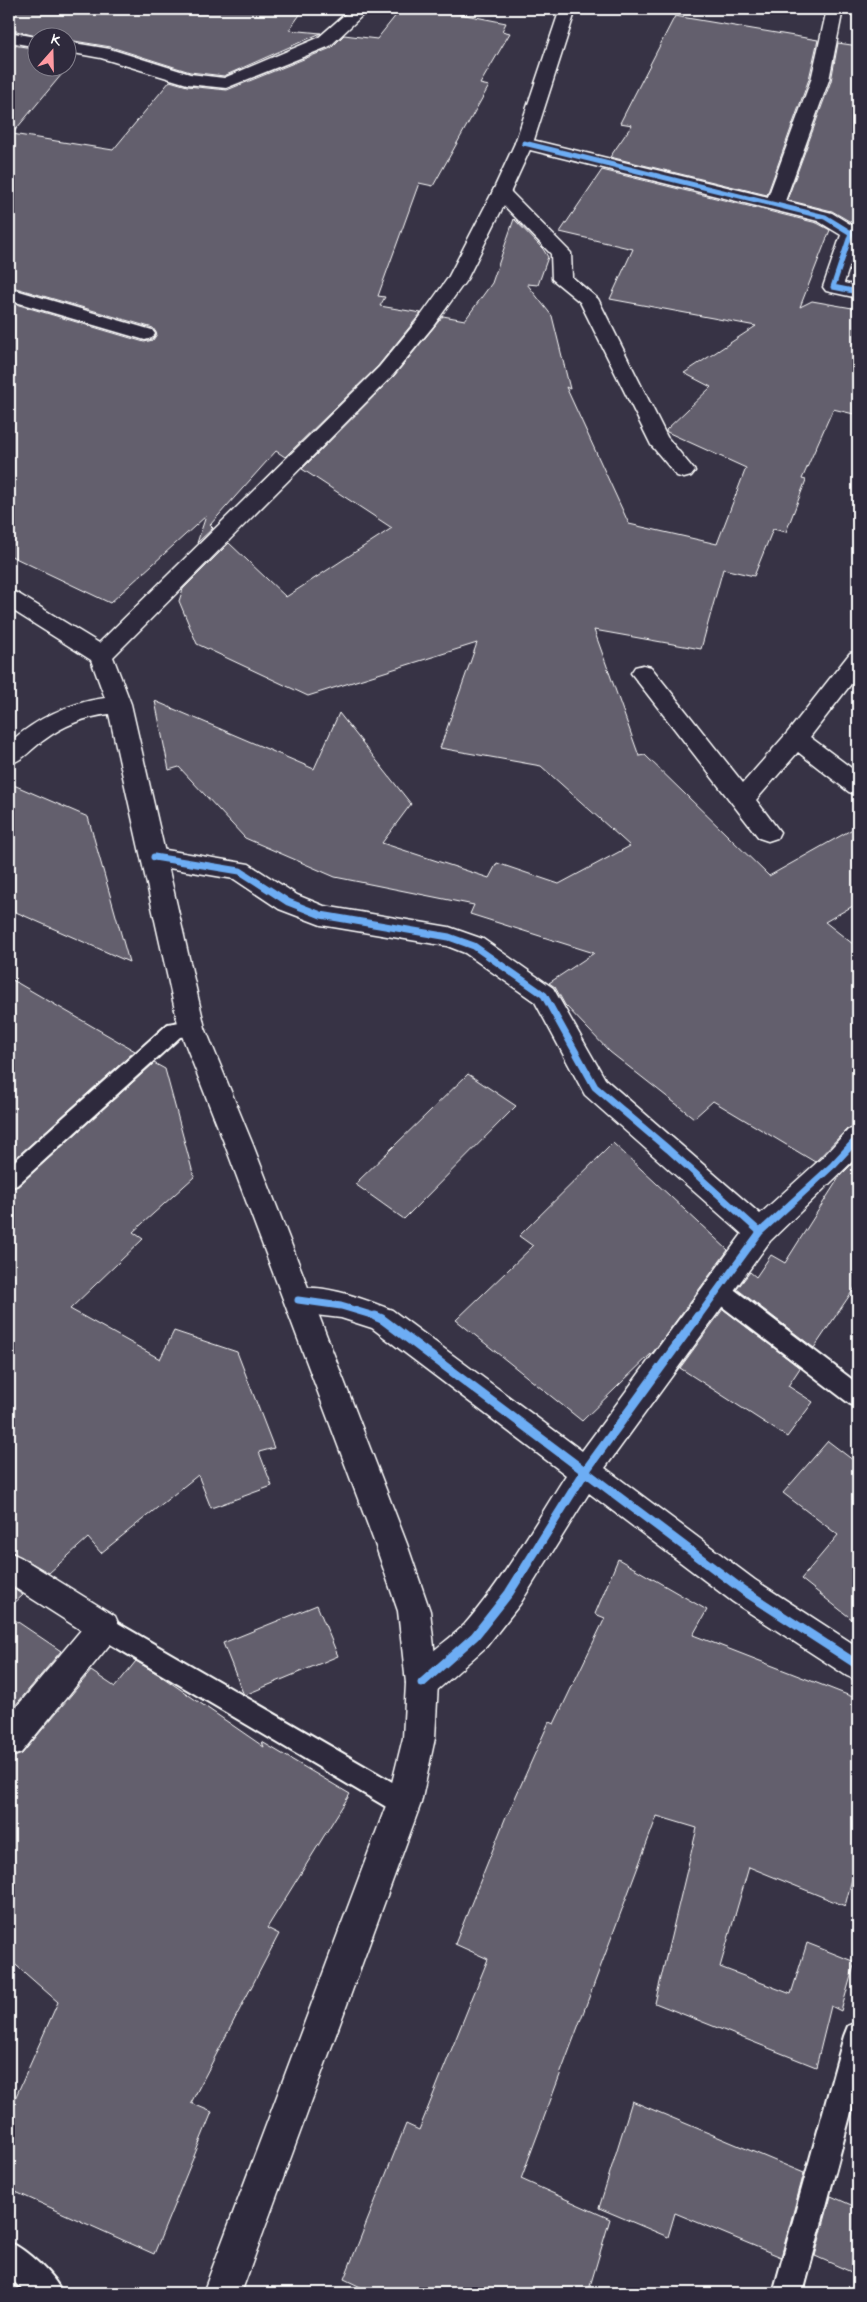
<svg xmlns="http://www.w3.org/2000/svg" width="867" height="2302" viewBox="0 0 867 2302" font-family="Mynerve,sans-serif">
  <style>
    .building { fill: #635f6d; stroke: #fff }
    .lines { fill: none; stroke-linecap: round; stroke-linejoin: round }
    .lane-casing { stroke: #fff; stroke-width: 4 }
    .street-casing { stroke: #fff; stroke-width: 3 }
    .secondary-casing { stroke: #fff; stroke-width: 3 }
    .lane { fill: #2f2a3d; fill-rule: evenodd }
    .street { fill: #2f2a3d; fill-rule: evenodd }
    .secondary { fill: #2f2a3d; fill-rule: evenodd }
    .cycleway-far2-casing { stroke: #2f2a3d; stroke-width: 7 }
    .cycleway-far1-casing { stroke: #2f2a3d; stroke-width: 10 }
    .cycleway-casing { stroke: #2f2a3d; stroke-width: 12 }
    .cycleway-far2 { stroke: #6dadf4; stroke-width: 5 }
    .cycleway-far1 { stroke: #6dadf4; stroke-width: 7 }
    .cycleway { stroke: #6dadf4; stroke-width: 9 }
  </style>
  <rect width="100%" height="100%" fill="#373345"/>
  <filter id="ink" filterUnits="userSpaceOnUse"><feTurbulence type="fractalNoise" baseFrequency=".02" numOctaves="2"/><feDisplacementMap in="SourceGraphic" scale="10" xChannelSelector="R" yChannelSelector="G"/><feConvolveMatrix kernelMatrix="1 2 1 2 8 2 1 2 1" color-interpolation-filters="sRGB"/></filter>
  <g filter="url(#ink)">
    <!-- building -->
    <path class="building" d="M 9,9 L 304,9 L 289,30 L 321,33 L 224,76 L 190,72 L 111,47 L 68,40 L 68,38 L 43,38 L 9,29 Z
      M 401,9 L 435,9 L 506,23 L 502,31 L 510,33 L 480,84 L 489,86 L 433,186 L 419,183 L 378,296 L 385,297 L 380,306 L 421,313 L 378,366 L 285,457 L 276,451 L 210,525 L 213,528 L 197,543 L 206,516 L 110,603 L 9,555 L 9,302 L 144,342 L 153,340 L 157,334 L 153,328 L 9,286 L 9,50 L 13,45 L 38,49 L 38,68 L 67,68 L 12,134 L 113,150 L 170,81 L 187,86 L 227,90 L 331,48 L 344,35 L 377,39 Z
      M 675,16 L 818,40 L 809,79 L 767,195 L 610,157 L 632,125 L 620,123 Z
      M 838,43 L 858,46 L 858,223 L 849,221 L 832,211 L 787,200 L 831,81 Z
      M 602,170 L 817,223 L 830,230 L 800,307 L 812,301 L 858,309 L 858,415 L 833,409 L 802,479 L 806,480 L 786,532 L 773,529 L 754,576 L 723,569 L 701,649 L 594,630 L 639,756 L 645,755 L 769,876 L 858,826 L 858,903 L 825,922 L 858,948 L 858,1125 L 847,1129 L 815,1162 L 713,1101 L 694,1118 L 610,1052 L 565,1005 L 555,987 L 549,983 L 594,953 L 470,914 L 474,905 L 335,877 L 245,838 L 179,767 L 169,770 L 155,701 L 314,769 L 339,713 L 411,804 L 382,843 L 489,878 L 497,863 L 559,884 L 630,846 L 541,766 L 440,748 L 477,643 L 308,696 L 197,644 L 179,601 L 183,589 L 229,543 L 286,597 L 392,528 L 302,469 L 394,376 L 443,316 L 465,320 L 492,283 L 514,219 L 543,249 L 548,257 L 538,285 L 527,284 L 552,316 L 570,389 L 566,387 L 629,524 L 717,544 L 746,468 L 667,432 L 666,430 L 711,387 L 684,373 L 756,326 L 610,299 L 633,249 L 560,232 Z
      M 9,783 L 88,817 L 129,962 L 9,909 Z
      M 9,978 L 135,1051 L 9,1164 Z
      M 154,1063 L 165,1069 L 194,1177 L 133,1232 L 143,1239 L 70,1309 L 160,1359 L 174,1331 L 237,1352 L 274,1448 L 259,1452 L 272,1486 L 211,1508 L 198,1475 L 101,1553 L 88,1538 L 49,1573 L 9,1550 L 9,1190 L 18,1186 Z
      M 468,1074 L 516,1106 L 404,1219 L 355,1184 Z
      M 613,1143 L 728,1250 L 654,1351 L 582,1421 L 456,1320 L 533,1246 L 519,1236 Z
      M 858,1158 L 858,1283 L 814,1348 L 737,1289 L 750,1272 L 756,1277 L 771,1255 L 785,1263 L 840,1176 Z
      M 723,1309 L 800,1368 L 788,1386 L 813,1402 L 787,1437 L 680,1368 Z
      M 828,1441 L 858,1464 L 858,1624 L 801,1579 L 838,1535 L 783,1493 Z
      M 618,1559 L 707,1610 L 693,1635 L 858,1699 L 858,1856 L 845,1906 L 749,1867 L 720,1967 L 791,1994 L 807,1943 L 855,1962 L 841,2011 L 831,2006 L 816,2067 L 655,2003 L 697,1828 L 657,1816 L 521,2179 L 610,2219 L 588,2293 L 373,2293 L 344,2279 L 406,2124 L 419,2130 L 488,1959 L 455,1944 L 507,1814 L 508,1814 L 549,1722 L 554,1724 L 605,1618 L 595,1614 Z
      M 9,1586 L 23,1595 L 9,1608 Z
      M 317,1605 L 338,1656 L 245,1695 L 243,1693 L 223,1643 Z
      M 9,1616 L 61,1651 L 9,1713 Z
      M 136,1661 L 161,1676 L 264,1747 L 262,1742 L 350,1794 L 267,1928 L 279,1934 L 191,2103 L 212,2112 L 154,2254 L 9,2189 L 9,2112 L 58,2002 L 9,1959 L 9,1759 L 22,1754 L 91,1671 L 115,1687 Z
      M 632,2101 L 804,2173 L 781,2257 L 675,2213 L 668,2237 L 599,2208 Z
      M 831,2196 L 858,2208 L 858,2275 L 815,2256 Z"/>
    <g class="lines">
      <!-- lane casing -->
      <g class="lane-casing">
        <path id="lane" d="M 192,1020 L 199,1022 L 202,1028 L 199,1034 L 180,1037 L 17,1185 L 9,1188 L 9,1166 L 168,1024 Z
          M 719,1281 L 727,1284 L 858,1384 L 858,1407 L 850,1404 L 711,1298 L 708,1291 L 711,1284 Z
          M 104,1615 L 413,1794 L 417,1803 L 413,1812 L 404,1816 L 395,1812 L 95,1635 L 92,1627 L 95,1619 Z
          M 858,2022 L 858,2086 L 803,2293 L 773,2293 L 844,2036 L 848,2026 Z
          M 9,2242 C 26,2249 55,2276 62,2293 L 26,2293 L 9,2277 Z"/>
      </g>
      <!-- street casing -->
      <g class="street-casing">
        <path id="street" d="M 351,9 L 369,9 L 330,46 L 226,88 L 187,84 L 101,58 L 68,52 L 68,42 L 110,49 L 190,74 L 224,78 L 318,38 Z
          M 827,9 L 843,9 L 829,80 L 785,201 L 832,213 L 858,229 L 858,240 L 844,283 L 858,286 L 858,298 L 826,291 L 823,287 L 841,235 L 818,221 L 518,147 L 515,143 L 518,139 L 524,138 L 768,197 L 811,80 Z
          M 9,32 L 41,38 L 38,38 L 38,47 L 9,42 Z
          M 501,187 L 508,189 L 571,253 L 572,277 L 598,299 L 667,437 L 695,471 L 691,476 L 684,478 L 677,476 L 651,445 L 580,302 L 552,279 L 551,254 L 492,193 L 494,189 Z
          M 9,288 L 152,330 L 155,334 L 152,338 L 145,340 L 9,300 Z
          M 858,651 L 858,675 L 810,737 L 858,773 L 858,795 L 849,792 L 798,752 L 756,800 L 780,832 L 777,838 L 768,841 L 759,838 L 631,673 L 635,667 L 643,665 L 651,667 L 743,783 L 788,732 L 850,653 Z
          M 154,848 L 249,864 L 297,895 L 324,906 L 449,927 L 483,939 L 553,988 L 605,1079 L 760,1214 L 823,1157 L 848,1130 L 858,1127 L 858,1156 L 770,1241 L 605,1468 L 755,1580 L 858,1647 L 858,1681 L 847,1676 L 733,1602 L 589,1493 L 520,1604 L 486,1647 L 433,1694 L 422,1699 L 411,1694 L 406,1683 C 417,1658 446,1644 465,1624 C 504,1579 534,1525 566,1475 L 372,1328 L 341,1318 L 298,1313 L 288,1309 L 284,1300 L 288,1291 C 317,1280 364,1299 392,1310 L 582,1451 L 742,1234 L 585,1095 L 535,1002 L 465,953 L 447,946 L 321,925 L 279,909 L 234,879 L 145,864 L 142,857 L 145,850 Z
          M 9,1552 L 20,1557 L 115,1616 L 120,1627 L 115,1638 L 21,1753 L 9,1757 L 9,1716 L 81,1630 L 9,1584 Z"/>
      </g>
      <!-- secondary casing -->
      <g class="secondary-casing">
        <path id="secondary" d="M 560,9 L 576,9 L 533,143 L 510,193 L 467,279 L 434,325 L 393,375 L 113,657 L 131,704 L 205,1028 L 253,1145 L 407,1544 L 430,1611 L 438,1683 L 435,1738 L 421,1803 L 241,2293 L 203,2293 L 387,1803 L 403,1738 L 406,1683 L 398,1611 L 375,1544 L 225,1145 L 179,1028 L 109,714 C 85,717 64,725 44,740 C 32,748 23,761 9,764 L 9,743 C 37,718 68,703 105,698 L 91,660 L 9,608 L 9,591 L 17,593 L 99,643 L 379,367 L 420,317 L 448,278 L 492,193 L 515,143 Z"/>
      </g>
      <!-- lane -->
      <use href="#lane" class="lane"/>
      <!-- street -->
      <use href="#street" class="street"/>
      <!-- secondary -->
      <use href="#secondary" class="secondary"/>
      <!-- cycleway-far2 casing -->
      <g class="cycleway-far2-casing">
        <path id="cycleway-far2" d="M 524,143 L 825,217 L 851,233 L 833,287 L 858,292"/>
      </g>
      <!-- cycleway-far1 casing -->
      <g class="cycleway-far1-casing">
        <path id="cycleway-far1" d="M 154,857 L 240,871 L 288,902 L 321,915 L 449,937 L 474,946 L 544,995 L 595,1087 L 668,1149 L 760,1232
          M 298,1300 L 341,1306 L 378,1317
          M 698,1317 L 760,1232 L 833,1165 L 858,1138"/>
      </g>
      <!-- cycleway casing -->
      <g class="cycleway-casing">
        <path id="cycleway" d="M 375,1316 L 382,1319 L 744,1591 L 858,1665
          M 422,1683 L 475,1636 L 509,1593 L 586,1470 L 698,1316"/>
      </g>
      <!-- cycleway-far2 -->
      <use href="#cycleway-far2" class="cycleway-far2"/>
      <!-- cycleway-far1 -->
      <use href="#cycleway-far1" class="cycleway-far1"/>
      <!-- cycleway -->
      <use href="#cycleway" class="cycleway"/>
    </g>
  </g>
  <!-- margin -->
  <rect width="867" height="2302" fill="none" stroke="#2f2a3d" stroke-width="30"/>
  <rect x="15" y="15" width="837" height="2272" fill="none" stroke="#fff" stroke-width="2" filter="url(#ink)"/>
  <!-- north arrow -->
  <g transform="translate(52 52) rotate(20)"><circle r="24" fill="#2f2a3d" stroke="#827f8b"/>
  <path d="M0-4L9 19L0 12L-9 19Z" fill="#ff9aa2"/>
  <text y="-8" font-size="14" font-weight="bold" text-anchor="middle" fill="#ffffff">K</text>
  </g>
</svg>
